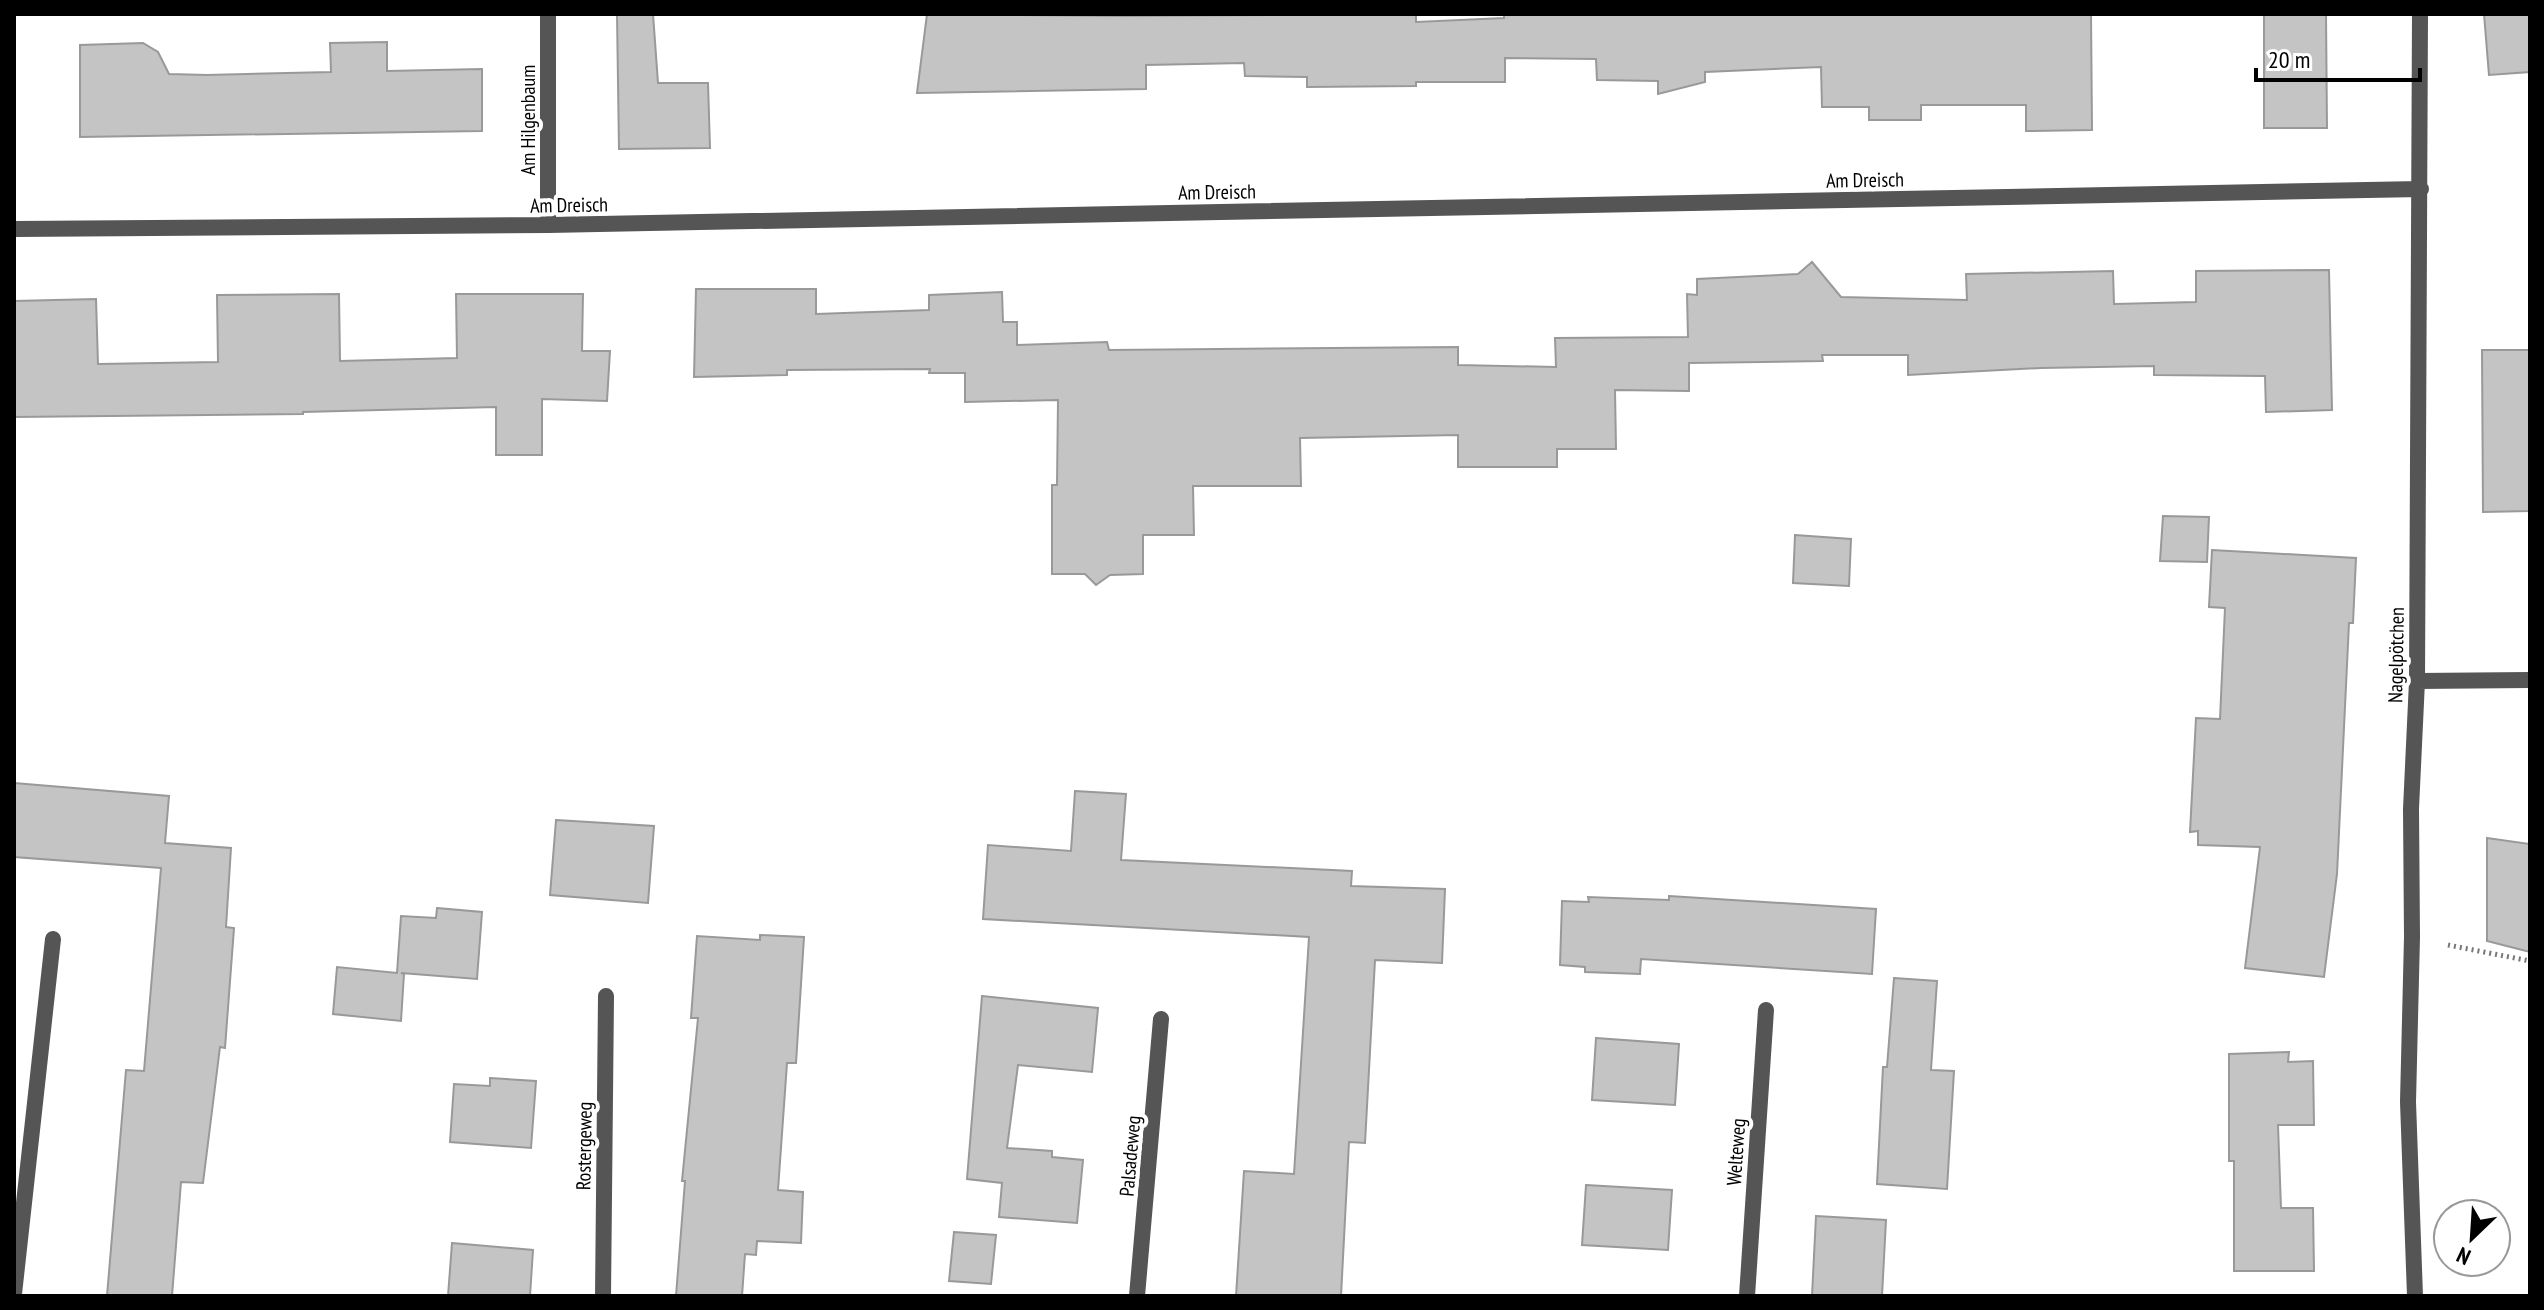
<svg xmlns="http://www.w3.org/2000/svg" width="2544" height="1310" viewBox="0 0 2544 1310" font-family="'PT Sans Narrow',sans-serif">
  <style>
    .building { fill: #c4c4c4; stroke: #999; stroke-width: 2 }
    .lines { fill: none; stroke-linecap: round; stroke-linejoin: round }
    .path { stroke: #777; stroke-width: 5; stroke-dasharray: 2 4; stroke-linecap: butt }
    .minor { stroke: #555; stroke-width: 16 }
    .labels { text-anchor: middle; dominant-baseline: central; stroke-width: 8; stroke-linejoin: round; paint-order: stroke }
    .street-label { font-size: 20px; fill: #000; stroke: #fff }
  </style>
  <rect width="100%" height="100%" fill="#fff"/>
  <!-- building -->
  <path class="building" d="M 617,14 L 653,14 L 658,83 L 708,83 L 710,148 L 619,149 Z
    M 927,14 L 1122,16 L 1416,14 L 1416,22 L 1504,18 L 1504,14 L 2091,14 L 2092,130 L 2026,131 L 2026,105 L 1921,105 L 1921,120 L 1869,120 L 1869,107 L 1822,107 L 1821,67 L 1705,72 L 1705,82 L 1658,94 L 1658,81 L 1597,80 L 1596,59 L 1505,58 L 1505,82 L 1416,82 L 1416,86 L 1307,87 L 1307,77 L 1245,76 L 1244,63 L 1146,65 L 1146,89 L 917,93 Z
    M 2264,14 L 2326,14 L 2327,128 L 2264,128 Z
    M 2484,14 L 2530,14 L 2530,72 L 2489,75 Z
    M 387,42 L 387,71 L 482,69 L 482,131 L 80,137 L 80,45 L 143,43 L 158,52 L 169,74 L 207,75 L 331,72 L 330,43 Z
    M 1812,262 L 1841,297 L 1967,300 L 1966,274 L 2113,271 L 2114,304 L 2196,302 L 2196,271 L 2329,270 L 2332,410 L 2266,412 L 2265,376 L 2154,375 L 2154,366 L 2041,368 L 1908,375 L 1908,355 L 1822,355 L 1823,361 L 1689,363 L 1689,391 L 1615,390 L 1616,449 L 1557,449 L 1557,467 L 1458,467 L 1458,435 L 1300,438 L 1301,486 L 1193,486 L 1194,535 L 1143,535 L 1143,574 L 1110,575 L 1096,585 L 1085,574 L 1052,574 L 1052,485 L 1057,485 L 1058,400 L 965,402 L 965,373 L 929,373 L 930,369 L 787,370 L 787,375 L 694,377 L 696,289 L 816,289 L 816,314 L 929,310 L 929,295 L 1002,292 L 1003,322 L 1017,322 L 1017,345 L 1107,342 L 1109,350 L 1458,347 L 1458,365 L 1556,367 L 1555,338 L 1688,337 L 1687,294 L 1697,295 L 1697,279 L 1798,274 Z
    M 339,294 L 340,361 L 457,358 L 456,294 L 583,294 L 582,351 L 610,351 L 607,401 L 542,399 L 542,455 L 496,455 L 496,407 L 303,412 L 303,414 L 14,417 L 14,301 L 96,299 L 98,364 L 218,362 L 217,295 Z
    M 2482,350 L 2530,350 L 2530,511 L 2483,512 Z
    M 2163,516 L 2209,517 L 2207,562 L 2160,561 Z
    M 1795,535 L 1851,539 L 1849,586 L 1793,583 Z
    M 2212,550 L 2356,558 L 2353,623 L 2349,623 L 2337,874 L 2324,977 L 2245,968 L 2260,847 L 2198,845 L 2198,831 L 2190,832 L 2196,718 L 2220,719 L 2225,608 L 2209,607 Z
    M 14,783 L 169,796 L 165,843 L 231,848 L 226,927 L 234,928 L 225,1048 L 220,1047 L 203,1183 L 181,1182 L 172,1296 L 107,1296 L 126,1070 L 144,1071 L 161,868 L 14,857 Z
    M 1075,791 L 1126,794 L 1121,860 L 1352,871 L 1351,886 L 1445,889 L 1442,963 L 1375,960 L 1365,1143 L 1349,1142 L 1341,1296 L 1236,1296 L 1244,1171 L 1294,1174 L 1309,937 L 983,919 L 988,845 L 1071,851 Z
    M 556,820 L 654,826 L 648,903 L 550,895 Z
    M 2487,838 L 2530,844 L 2530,952 L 2487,941 Z
    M 1669,896 L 1876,909 L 1872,974 L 1641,959 L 1640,974 L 1585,972 L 1585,967 L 1560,965 L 1562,901 L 1589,902 L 1588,897 L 1669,900 Z
    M 437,908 L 482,912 L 477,979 L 401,973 L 404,974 L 401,1021 L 333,1014 L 337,967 L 397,973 L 401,916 L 436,918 Z
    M 760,935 L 804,937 L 796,1063 L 787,1063 L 778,1190 L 803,1192 L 801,1243 L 757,1241 L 756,1255 L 745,1254 L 742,1296 L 676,1296 L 685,1181 L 682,1181 L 698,1018 L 691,1018 L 697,936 L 760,940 Z
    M 1894,978 L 1937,981 L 1931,1070 L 1954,1071 L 1947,1189 L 1877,1184 L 1883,1067 L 1887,1067 Z
    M 982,996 L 1098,1008 L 1092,1072 L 1018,1065 L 1007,1148 L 1052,1151 L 1052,1157 L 1083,1160 L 1077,1223 L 999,1217 L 1002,1183 L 967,1179 Z
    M 1596,1038 L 1679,1044 L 1675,1105 L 1592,1100 Z
    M 2289,1052 L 2288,1062 L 2313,1061 L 2314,1125 L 2278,1125 L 2281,1208 L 2313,1208 L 2314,1271 L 2234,1271 L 2234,1161 L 2229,1161 L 2229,1054 Z
    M 490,1078 L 536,1081 L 531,1148 L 450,1142 L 454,1084 L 490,1086 Z
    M 1586,1185 L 1672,1190 L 1668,1250 L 1582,1245 Z
    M 1816,1216 L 1886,1220 L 1882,1296 L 1812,1296 Z
    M 954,1232 L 996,1235 L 991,1284 L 949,1281 Z
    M 452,1243 L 533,1250 L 530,1296 L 448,1296 Z"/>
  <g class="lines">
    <!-- path -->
    <path class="path" d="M 2448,945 L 2530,961"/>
    <!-- minor -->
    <path class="minor" d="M 548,225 L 548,14
      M 14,229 L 548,225 L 2421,189
      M 2417,681 L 2530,680
      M 14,1294 L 53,939
      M 603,1296 L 606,996
      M 1137,1296 L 1161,1019
      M 1747,1296 L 1766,1010
      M 2415,1296 L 2408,1102 L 2412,937 L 2411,809 L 2417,681 L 2420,14"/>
  </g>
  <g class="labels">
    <!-- street labels -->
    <g class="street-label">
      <text transform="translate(528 120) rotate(-90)">Am Hilgenbaum</text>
      <text transform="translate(1865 180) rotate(-1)">Am Dreisch</text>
      <text transform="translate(1217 192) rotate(-1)">Am Dreisch</text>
      <text transform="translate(569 205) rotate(-1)">Am Dreisch</text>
      <text transform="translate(2396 655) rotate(-89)">Nagelpötchen</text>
      <text transform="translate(584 1146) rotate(-89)">Rostergeweg</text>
      <text transform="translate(1736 1152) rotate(-86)">Welteweg</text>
      <text transform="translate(1130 1156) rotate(-85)">Palsadeweg</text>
    </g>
  </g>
  <!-- border -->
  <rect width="2544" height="1310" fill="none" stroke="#000000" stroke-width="32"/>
  <!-- north arrow -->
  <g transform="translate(2472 1238) rotate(205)"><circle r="38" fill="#ffffff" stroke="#999999" stroke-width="2"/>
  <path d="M0-6L14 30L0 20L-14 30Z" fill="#000000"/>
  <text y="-12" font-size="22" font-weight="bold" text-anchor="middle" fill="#000000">N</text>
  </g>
  <!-- scale -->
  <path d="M2256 68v12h164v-12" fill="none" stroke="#000000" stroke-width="4"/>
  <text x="2268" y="68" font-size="24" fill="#000000" stroke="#ffffff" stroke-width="6" paint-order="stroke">20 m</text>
</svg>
